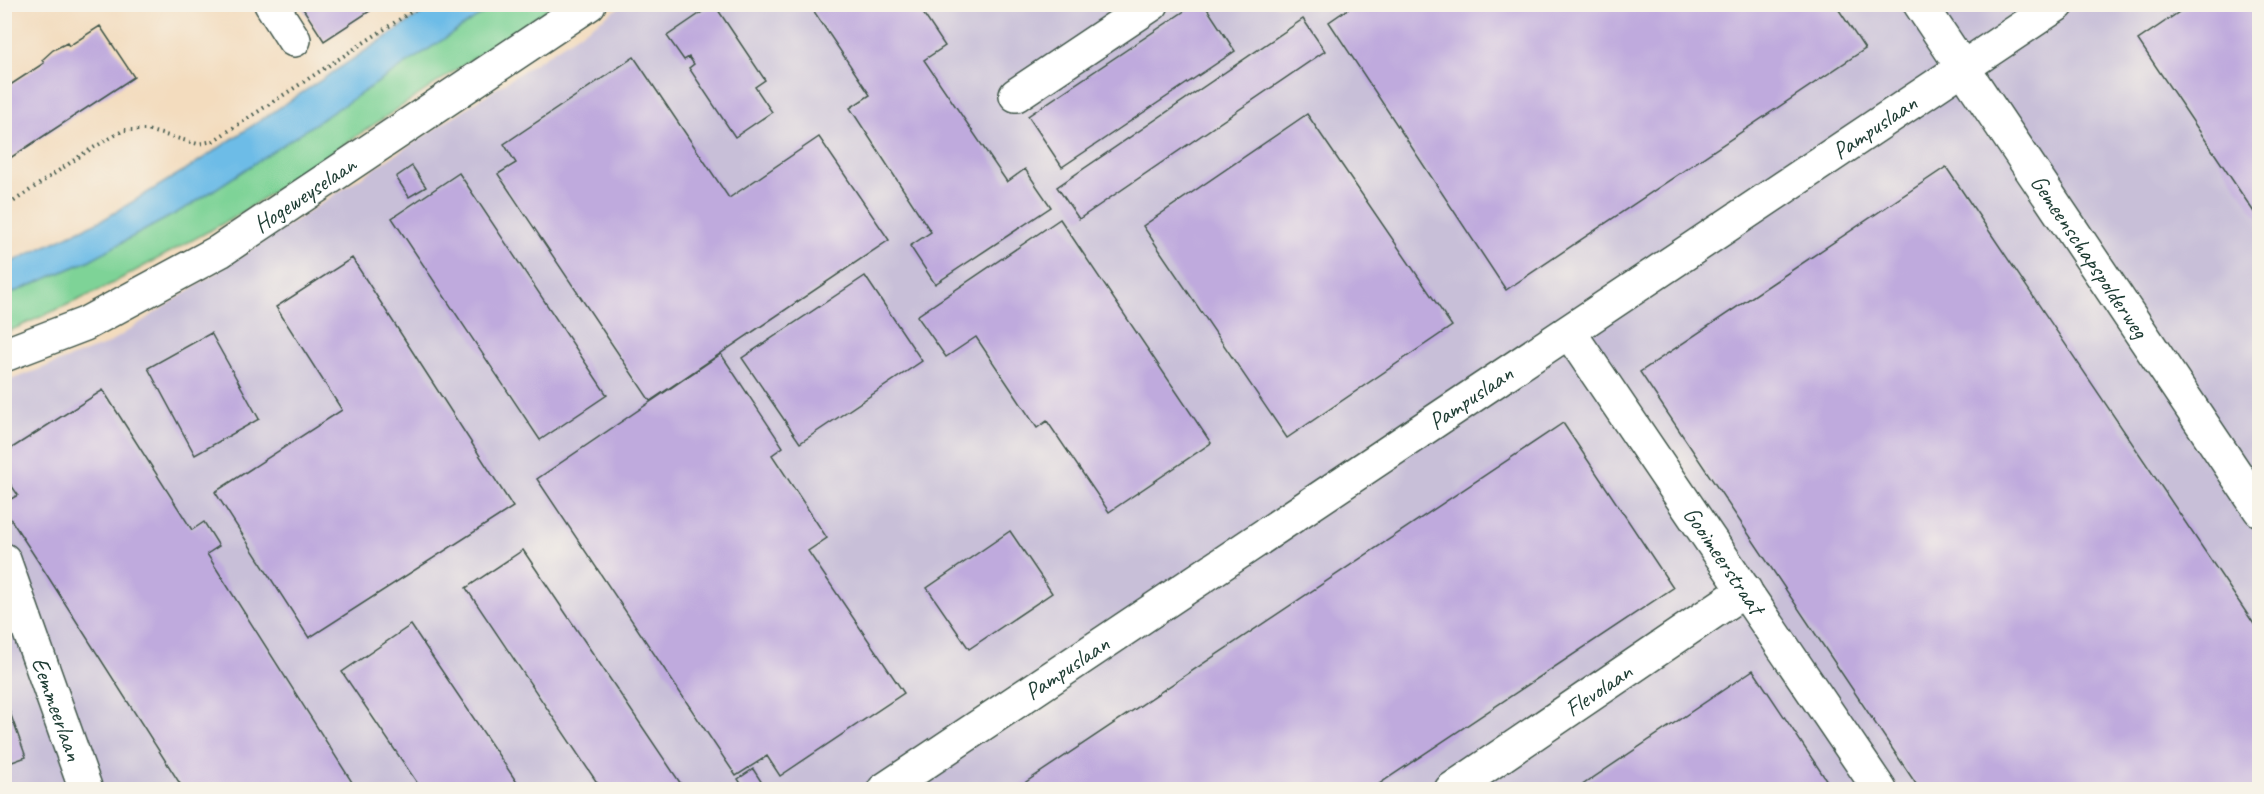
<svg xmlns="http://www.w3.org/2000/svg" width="2264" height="794" viewBox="0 0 2264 794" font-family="Caveat,sans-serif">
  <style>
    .industrial { fill: #c8bfd8 }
    .green { fill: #7ed397; stroke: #4e8866; stroke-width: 1.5 }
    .water { fill: #6dbce7; stroke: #467c8e; stroke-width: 1.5 }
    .building { fill: #bfaadd }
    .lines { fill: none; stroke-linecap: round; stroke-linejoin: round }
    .minor-casing { stroke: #3f5549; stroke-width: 36 }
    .major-casing { stroke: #3f5549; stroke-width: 36 }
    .path { stroke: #3f5549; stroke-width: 4; stroke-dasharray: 1.5 4.5; stroke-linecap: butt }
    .minor { stroke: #fff; stroke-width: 33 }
    .major { stroke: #fff; stroke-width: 33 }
    .labels { text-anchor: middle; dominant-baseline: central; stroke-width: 5; stroke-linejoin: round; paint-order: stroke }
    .street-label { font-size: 24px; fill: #1f3d34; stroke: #f7f3e8 }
  </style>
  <rect width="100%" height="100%" fill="#f7f3e8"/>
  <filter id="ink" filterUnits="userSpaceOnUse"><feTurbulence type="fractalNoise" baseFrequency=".0167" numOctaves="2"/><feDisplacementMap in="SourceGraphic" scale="12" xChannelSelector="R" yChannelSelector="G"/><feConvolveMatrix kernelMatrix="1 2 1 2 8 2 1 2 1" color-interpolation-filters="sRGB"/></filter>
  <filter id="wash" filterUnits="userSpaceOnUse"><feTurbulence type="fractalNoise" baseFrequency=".008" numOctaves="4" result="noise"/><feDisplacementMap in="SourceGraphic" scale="24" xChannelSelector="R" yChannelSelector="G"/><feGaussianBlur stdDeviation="1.35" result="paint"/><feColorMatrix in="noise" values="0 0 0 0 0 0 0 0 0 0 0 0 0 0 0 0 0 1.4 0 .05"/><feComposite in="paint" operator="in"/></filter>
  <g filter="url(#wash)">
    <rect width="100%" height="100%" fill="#f3dcbe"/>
    <!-- industrial -->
    <path class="industrial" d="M 623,5 L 2259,5 L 2259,789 L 5,790 L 5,382 L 108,344 Z"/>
    <!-- green -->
    <path class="green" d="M 496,5 L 554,5 L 235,217 L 98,291 L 5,333 L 4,296 L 88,261 Z"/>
    <!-- water -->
    <path class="water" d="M 436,4 L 496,5 L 191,205 L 88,261 L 5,296 L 5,265 L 106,218 L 193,165 Z"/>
    <g id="blocks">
      <!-- building -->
      <path class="building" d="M 300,4 L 374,4 L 376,7 L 324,41 Z
        M 714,4 L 765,80 L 755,87 L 772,112 L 735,137 L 689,68 L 694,64 L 689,57 L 684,60 L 667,36 Z
        M 809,4 L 917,4 L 945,46 L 924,60 L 1007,182 L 1025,169 L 1051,207 L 935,284 L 910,246 L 931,232 L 850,108 L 870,95 Z
        M 1195,4 L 1204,4 L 1235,51 L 1062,167 L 1028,116 Z
        M 1355,4 L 1835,4 L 1865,49 L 1506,290 L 1329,22 Z
        M 2191,4 L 2260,4 L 2260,221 L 2138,40 Z
        M 1303,19 L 1325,51 L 1079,219 L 1057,187 Z
        M 100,26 L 134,77 L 4,162 L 4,89 L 44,63 L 42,60 L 53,50 L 67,43 L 69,46 Z
        M 634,57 L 729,198 L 819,137 L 889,240 L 650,401 L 498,174 L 516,163 L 504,144 Z
        M 1307,114 L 1452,326 L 1287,438 L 1143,226 Z
        M 412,166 L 426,187 L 409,197 L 396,177 Z
        M 1946,167 L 2260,633 L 2260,790 L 1920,790 L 1640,372 Z
        M 459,173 L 607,395 L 540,440 L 392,218 Z
        M 1060,219 L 1211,443 L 1109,512 L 1047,421 L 1037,428 L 976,337 L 946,357 L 917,316 Z
        M 352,258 L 513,507 L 309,638 L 215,492 L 342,410 L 276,307 Z
        M 865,276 L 922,361 L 800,443 L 742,358 Z
        M 211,333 L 259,419 L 195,455 L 148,368 Z
        M 721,354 L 783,447 L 772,455 L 827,538 L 808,551 L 904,693 L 780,776 L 767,756 L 736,776 L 537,479 Z
        M 103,390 L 192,530 L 204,522 L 219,546 L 207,554 L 357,790 L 184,790 L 45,572 L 4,509 L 4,503 L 18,495 L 4,475 L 4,453 Z
        M 1563,423 L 1673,588 L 1370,790 L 1014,790 Z
        M 1010,531 L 1052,593 L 969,649 L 927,588 Z
        M 523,550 L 685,790 L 602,790 L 466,588 Z
        M 411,625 L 522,790 L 422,790 L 342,672 Z
        M 1753,670 L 1833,790 L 1575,790 Z
        M 4,696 L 26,757 L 4,765 Z
        M 753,769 L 764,786 L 759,790 L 745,790 L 738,779 Z"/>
    </g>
  </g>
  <g filter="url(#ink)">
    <use href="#blocks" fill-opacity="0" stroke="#3f5549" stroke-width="1.5"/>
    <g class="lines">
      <!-- minor casing -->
      <g class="minor-casing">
        <g id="minor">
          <path d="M 271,4 L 294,40"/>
          <path id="s1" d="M 1920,4 L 2260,510"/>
          <path d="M 1016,95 L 1152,4"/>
          <path id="s2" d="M 1569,332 L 1880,790"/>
          <path id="s3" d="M 4,560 L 86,790"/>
          <path id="s4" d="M 884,790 L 2058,4"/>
          <path id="s5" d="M 1451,790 L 1745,590"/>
        </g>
      </g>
      <!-- major casing -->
      <g class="major-casing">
        <g id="major">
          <path id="s6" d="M 4,355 L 85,324 L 220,251 L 589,4"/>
        </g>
      </g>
      <!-- path -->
      <path class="path" d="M 4,208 L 86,152 L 124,130 L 147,130 L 198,144 L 213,141 L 423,4"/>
      <!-- minor -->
      <use href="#minor" class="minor"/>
      <!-- major -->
      <use href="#major" class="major"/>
    </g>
  </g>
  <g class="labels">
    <!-- street labels -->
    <g class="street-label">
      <text stroke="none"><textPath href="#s4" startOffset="1192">Pampuslaan</textPath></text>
      <text stroke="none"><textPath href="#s6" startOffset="342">Hogeweyselaan</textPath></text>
      <text stroke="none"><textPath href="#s1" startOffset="304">Gemeenschapspolderweg</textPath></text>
      <text stroke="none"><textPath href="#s4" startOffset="706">Pampuslaan</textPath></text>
      <text stroke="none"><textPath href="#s2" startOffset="276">Gooimeerstraat</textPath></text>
      <text stroke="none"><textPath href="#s4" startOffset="220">Pampuslaan</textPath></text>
      <text stroke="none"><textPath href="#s5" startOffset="178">Flevolaan</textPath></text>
      <text stroke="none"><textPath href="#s3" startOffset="158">Eemmeerlaan</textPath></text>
    </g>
  </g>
  <!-- margin -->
  <rect width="2264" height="794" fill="none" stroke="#f7f3e8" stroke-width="24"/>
</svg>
